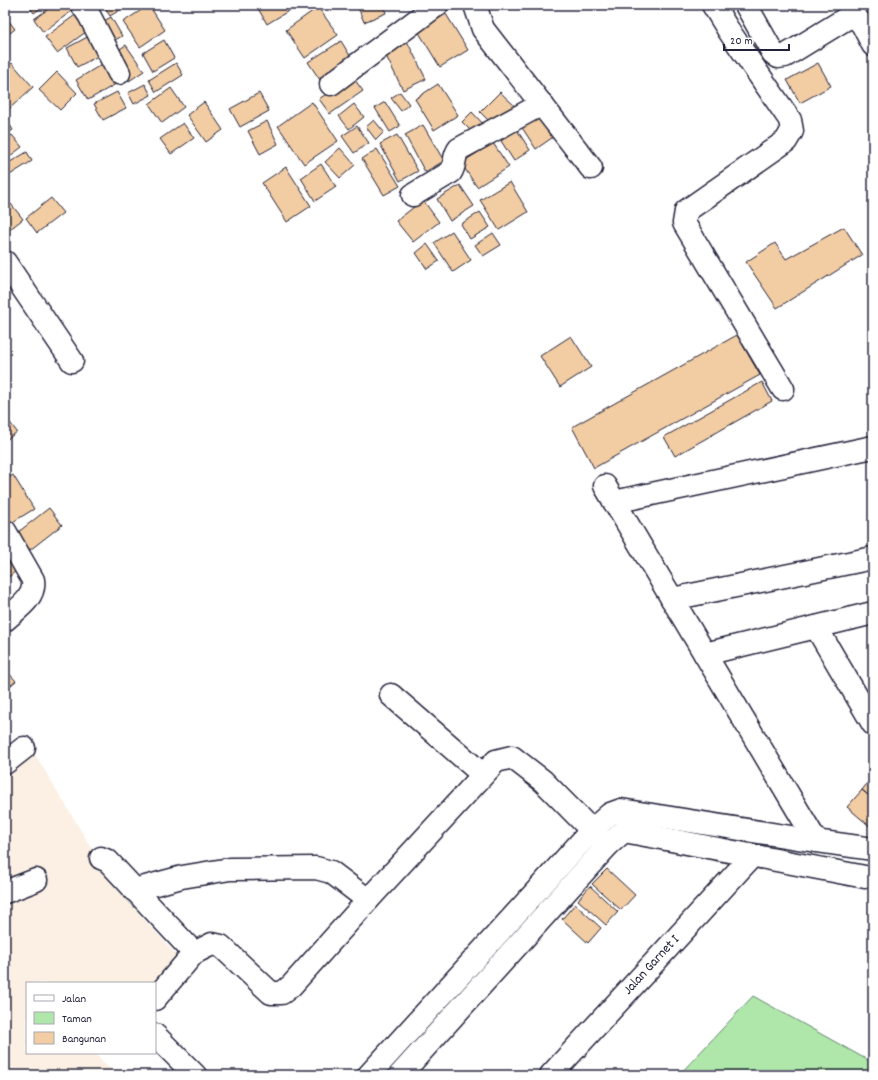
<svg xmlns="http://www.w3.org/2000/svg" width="878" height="1080" viewBox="0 0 878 1080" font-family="Dekko,sans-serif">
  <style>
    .built { fill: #fbf0e3 }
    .green { fill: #afe7aa; stroke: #688472 }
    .building { fill: #f2cca2; stroke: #22223b }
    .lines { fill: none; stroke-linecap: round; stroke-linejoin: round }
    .minor-casing { stroke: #22223b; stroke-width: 25 }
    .minor { stroke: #fff; stroke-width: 22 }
    .labels { text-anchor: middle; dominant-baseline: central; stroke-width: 3; stroke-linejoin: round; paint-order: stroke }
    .street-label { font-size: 14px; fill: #22223b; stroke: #fff }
  </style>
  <rect width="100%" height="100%" fill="#fff"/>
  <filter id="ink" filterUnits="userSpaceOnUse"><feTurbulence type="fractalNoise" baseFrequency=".025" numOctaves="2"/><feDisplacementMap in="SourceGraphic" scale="8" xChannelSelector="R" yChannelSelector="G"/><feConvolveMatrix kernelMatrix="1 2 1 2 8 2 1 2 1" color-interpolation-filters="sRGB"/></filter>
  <g filter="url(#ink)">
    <!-- built -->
    <path class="built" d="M 33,751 L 115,887 L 190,970 L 155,983 L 27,983 L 27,1053 L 94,1053 L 117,1075 L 5,1075 L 5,772 Z"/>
    <!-- green -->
    <path class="green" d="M 753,996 L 873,1063 L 873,1075 L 679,1075 Z"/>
    <!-- building -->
    <path class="building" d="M 35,5 L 45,5 L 34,13 L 31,9 Z
      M 54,5 L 74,5 L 76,8 L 43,32 L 34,19 Z
      M 103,5 L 128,5 L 110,16 Z
      M 149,5 L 165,30 L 140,47 L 123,22 Z
      M 256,5 L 287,5 L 290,10 L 267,24 Z
      M 357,5 L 383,5 L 386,13 L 364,22 Z
      M 318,7 L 338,35 L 305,58 L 286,30 Z
      M 78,13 L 90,29 L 57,53 L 45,37 Z
      M 446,14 L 468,50 L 440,67 L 418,31 Z
      M 5,16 L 15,29 L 5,37 Z
      M 111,17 L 122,36 L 108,44 L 97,25 Z
      M 91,35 L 100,55 L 77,67 L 67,48 Z
      M 164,40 L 174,58 L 153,71 L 143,53 Z
      M 341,41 L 352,59 L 320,80 L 308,62 Z
      M 407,41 L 426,79 L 403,90 L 384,52 Z
      M 126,45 L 144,71 L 129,81 L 112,54 Z
      M 12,63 L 33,87 L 8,110 L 5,107 L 5,70 Z
      M 104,63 L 116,84 L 88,100 L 76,80 Z
      M 176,63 L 183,75 L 156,92 L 149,80 Z
      M 818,63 L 831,86 L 800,103 L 787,80 Z
      M 57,72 L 77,93 L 60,110 L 39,90 Z
      M 352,76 L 363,91 L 330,114 L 319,99 Z
      M 145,84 L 151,95 L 134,104 L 128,93 Z
      M 438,84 L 458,115 L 434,130 L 415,99 Z
      M 171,88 L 184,107 L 162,123 L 149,104 Z
      M 117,92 L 126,108 L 103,120 L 94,104 Z
      M 400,92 L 409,104 L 401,111 L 391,98 Z
      M 500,92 L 516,107 L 495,127 L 480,112 Z
      M 259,93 L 269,111 L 240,127 L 230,109 Z
      M 204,102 L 223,130 L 206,142 L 187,115 Z
      M 312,102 L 338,141 L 304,164 L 278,126 Z
      M 385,102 L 400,126 L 390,132 L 375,108 Z
      M 354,104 L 364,117 L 349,129 L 339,116 Z
      M 539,110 L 556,135 L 536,149 L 519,123 Z
      M 472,112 L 486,127 L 476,136 L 462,122 Z
      M 5,117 L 13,130 L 5,135 Z
      M 374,120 L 384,132 L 376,140 L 366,127 Z
      M 267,121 L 278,144 L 260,154 L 248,131 Z
      M 183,123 L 194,138 L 171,154 L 160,139 Z
      M 423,125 L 444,161 L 425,172 L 405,135 Z
      M 357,126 L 369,143 L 354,153 L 342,136 Z
      M 517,130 L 530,150 L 514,161 L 501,141 Z
      M 12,135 L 22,147 L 5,160 L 5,140 Z
      M 397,135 L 418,171 L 400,181 L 380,144 Z
      M 493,143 L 509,167 L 477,187 L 461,163 Z
      M 340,148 L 355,165 L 340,178 L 325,162 Z
      M 377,149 L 400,186 L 384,195 L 362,159 Z
      M 27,152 L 32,161 L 5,178 L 5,165 Z
      M 321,164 L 336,187 L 315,201 L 301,178 Z
      M 286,167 L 311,206 L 287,222 L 262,183 Z
      M 510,182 L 528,212 L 499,230 L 480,200 Z
      M 460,185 L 474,206 L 450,221 L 437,199 Z
      M 51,198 L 63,213 L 37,233 L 26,218 Z
      M 423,200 L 439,222 L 413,242 L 396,221 Z
      M 11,204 L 23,219 L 5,233 L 5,210 Z
      M 480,212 L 490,227 L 470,239 L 461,224 Z
      M 844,227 L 862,255 L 777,308 L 746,262 L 775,243 L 786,259 Z
      M 452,231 L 471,260 L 453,272 L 434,243 Z
      M 493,233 L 501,245 L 483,256 L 475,245 Z
      M 427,244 L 439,261 L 427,269 L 416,253 Z
      M 737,335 L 760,375 L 594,468 L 572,427 Z
      M 571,336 L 591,367 L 560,387 L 540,356 Z
      M 762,382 L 772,401 L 675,456 L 664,437 Z
      M 5,416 L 17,432 L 5,441 Z
      M 13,475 L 34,509 L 8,525 L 5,520 L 5,480 Z
      M 49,508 L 62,525 L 30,550 L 17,533 Z
      M 5,547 L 21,567 L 5,580 Z
      M 5,669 L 16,681 L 5,690 Z
      M 873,776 L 873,799 L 862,790 Z
      M 862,790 L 873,799 L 873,829 L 847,807 Z
      M 607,869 L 635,895 L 621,910 L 592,884 Z
      M 590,886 L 618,912 L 606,925 L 578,900 Z
      M 575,904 L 601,928 L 588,943 L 562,919 Z"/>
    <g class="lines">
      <!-- minor casing -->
      <g class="minor-casing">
        <g id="minor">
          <path d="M 82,5 L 89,15 L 119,73"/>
          <path d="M 475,5 L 483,29 L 591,168"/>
          <path d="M 713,5 L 729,31 L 790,120 L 792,131 L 786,141 L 686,211 L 684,223 L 783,389"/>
          <path d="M 746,5 L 773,53 L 778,57 L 785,56 L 847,18 L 855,17 L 862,24 L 873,45"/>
          <path d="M 331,84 L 437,5"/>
          <path d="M 413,195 L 451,172 C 456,165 453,156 459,149 L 542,104"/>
          <path d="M 5,262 L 72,361"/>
          <path d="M 605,486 L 816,841"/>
          <path d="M 614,502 L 873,447"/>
          <path d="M 5,531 L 33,580 C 36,598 17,609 5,620"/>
          <path d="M 672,599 L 873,558"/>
          <path d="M 816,627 L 873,724"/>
          <path d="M 705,654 L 873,613"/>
          <path d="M 391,695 L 482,774"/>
          <path d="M 5,763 L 24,748"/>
          <path d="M 101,858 L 108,861 L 194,953"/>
          <path d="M 134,890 L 182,877 L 230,869 L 316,868 L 331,872 L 368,900"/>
          <path d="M 5,892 L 36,880"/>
          <path d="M 155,999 L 194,953 L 212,944 L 221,946 L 271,993 L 282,993 L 291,986 L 368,900 L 496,761 L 512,757 L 543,781 L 607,846"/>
          <path d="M 155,1035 L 195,1075"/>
          <path d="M 369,1075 L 591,831 L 610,814 L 621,810 L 816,841 L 873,849"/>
          <path d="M 400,1075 L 607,846 L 624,831 L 865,877"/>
          <path id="s1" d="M 551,1075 L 752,856"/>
        </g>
      </g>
      <!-- minor -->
      <use href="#minor" class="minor"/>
    </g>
  </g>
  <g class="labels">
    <!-- street labels -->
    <g class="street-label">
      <text stroke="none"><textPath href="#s1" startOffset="149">Jalan Garnet I</textPath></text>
    </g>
  </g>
  <!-- margin -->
  <rect width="878" height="1080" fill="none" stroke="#fff" stroke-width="20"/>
  <rect x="10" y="10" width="858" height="1060" fill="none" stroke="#22223b" stroke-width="1.5" filter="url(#ink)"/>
  <!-- legend -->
  <rect x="26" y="982" width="130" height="72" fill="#ffffff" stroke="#a7a7b1"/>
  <rect x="34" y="995" width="20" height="6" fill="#ffffff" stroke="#a7a7b1"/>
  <text x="62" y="1002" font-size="12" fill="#22223b">Jalan</text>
  <rect x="34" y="1012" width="20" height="12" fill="#afe7aa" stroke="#a7a7b1"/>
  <text x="62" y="1022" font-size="12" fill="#22223b">Taman</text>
  <rect x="34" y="1032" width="20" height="12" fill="#f2cca2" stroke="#a7a7b1"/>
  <text x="62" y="1042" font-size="12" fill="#22223b">Bangunan</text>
  <!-- scale -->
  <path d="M724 44v6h65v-6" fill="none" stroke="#22223b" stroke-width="2"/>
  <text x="730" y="44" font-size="12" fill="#22223b" stroke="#ffffff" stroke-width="3" paint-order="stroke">20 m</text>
</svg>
